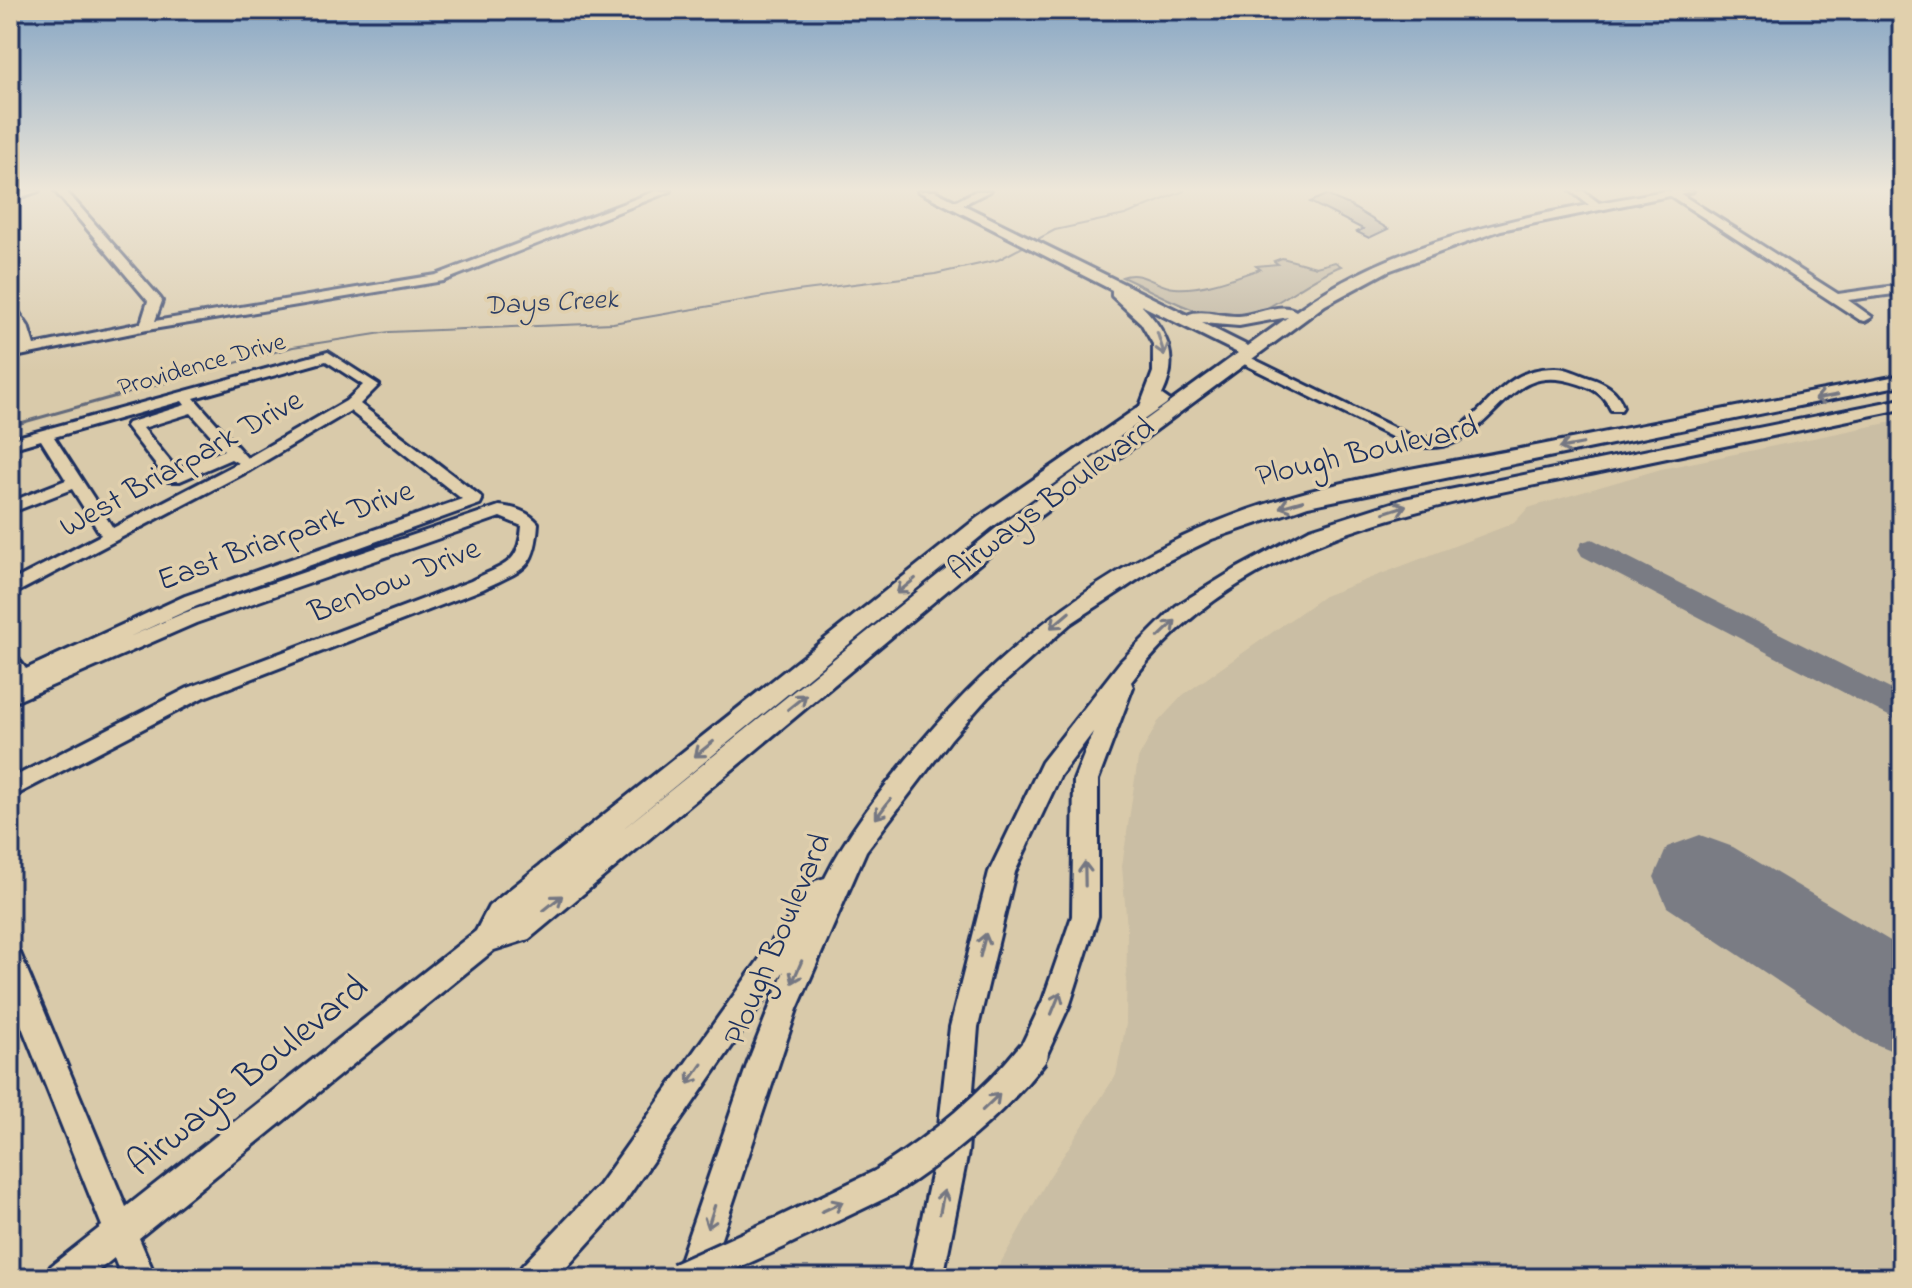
<svg xmlns="http://www.w3.org/2000/svg" width="1912" height="1288" viewBox="0 0 1912 1288" font-family="'Indie Flower',sans-serif">
  <style>
    .built { fill: #cabea4 }
    .green { fill: #bdb39e; stroke: #6c717e; stroke-width: 2 }
    .lines { fill: none; stroke-linecap: round; stroke-linejoin: round }
    .stream-far1 { stroke: #646a7b; stroke-width: 2 }
    .stream { stroke: #646a7b; stroke-width: 3 }
    .taxiway { fill: #7a7c84; fill-rule: evenodd }
    .runway { fill: #7a7c84; fill-rule: evenodd }
    .building { fill: #a7a195; stroke: #1b2f5e; stroke-width: 2 }
    .minor-casing { stroke: #1b2f5e; stroke-width: 6 }
    .major-casing { stroke: #1b2f5e; stroke-width: 6 }
    .minor { fill: #e1d0ad; fill-rule: evenodd }
    .major { fill: #e1d0ad; fill-rule: evenodd }
    .major-bridge-casing { stroke: #1b2f5e; stroke-width: 36; stroke-linecap: butt }
    .major-bridge { stroke: #e1d0ad; stroke-width: 30 }
    .oneway { stroke: #747782 }
    .labels { text-anchor: middle; dominant-baseline: central; stroke-width: 7; stroke-linejoin: round; paint-order: stroke }
    .far-street-label { font-size: 26px; fill: #1b2f5e; stroke: #e1d0ad }
    .far-water-label { font-size: 28px; font-style: italic; fill: #2d3e65; stroke: #e1d0ad }
    .street-label { font-size: 32px; fill: #1b2f5e; stroke: #e1d0ad }
    .near-street-label { font-size: 38px; fill: #1b2f5e; stroke: #e1d0ad }
  </style>
  <rect width="100%" height="100%" fill="#d9caaa"/>
  <filter id="ink" filterUnits="userSpaceOnUse"><feTurbulence type="fractalNoise" baseFrequency=".0125" numOctaves="2"/><feDisplacementMap in="SourceGraphic" scale="16" xChannelSelector="R" yChannelSelector="G"/><feConvolveMatrix kernelMatrix="1 2 1 2 8 2 1 2 1" color-interpolation-filters="sRGB"/></filter>
  <g filter="url(#ink)">
    <!-- built -->
    <path class="built" d="M 1902,420 L 1902,1278 L 992,1278 L 1048,1179 L 1116,1075 L 1126,1024 L 1127,928 L 1122,866 L 1138,759 L 1158,722 L 1183,695 L 1324,596 L 1514,523 L 1528,508 L 1661,469 Z"/>
    <!-- green -->
    <path class="green" d="M 1282,258 L 1316,267 L 1335,262 L 1341,266 C 1312,277 1288,298 1261,311 C 1217,333 1160,293 1122,277 C 1142,269 1156,287 1175,288 C 1204,290 1232,278 1260,269 L 1256,266 L 1278,264 L 1274,261 Z"/>
    <g class="lines">
      <!-- stream-far1 -->
      <path class="stream-far1" d="M 163,383 L 293,347 L 389,332 L 613,323 L 797,291 L 935,274 L 998,260 L 1055,230 L 1125,215 L 1184,191"/>
      <!-- stream -->
      <path class="stream" d="M 10,426 L 170,381"/>
      <!-- taxiway -->
      <path class="taxiway" d="M 1592,539 L 1902,695 L 1902,723 L 1582,556 L 1578,549 L 1582,542 Z"/>
      <!-- runway -->
      <path class="runway" d="M 1700,835 L 1733,847 L 1902,948 L 1902,1055 L 1866,1040 L 1667,907 L 1654,877 L 1667,847 Z"/>
    </g>
    <!-- building -->
    <path class="building" d="M 1326,195 L 1347,204 L 1388,229 L 1369,238 L 1357,232 L 1363,229 L 1310,202 Z"/>
    <g class="lines">
      <!-- minor casing -->
      <g class="minor-casing">
        <path id="minor" d="M 22,191 L 39,191 L 10,201 L 10,194 Z
          M 55,191 L 66,191 L 160,298 L 162,301 L 155,321 L 436,275 L 656,191 L 671,191 L 443,281 L 147,330 L 10,358 L 10,350 L 21,348 L 10,320 L 10,306 L 15,307 L 28,326 L 34,345 L 141,323 L 148,301 Z
          M 976,191 L 990,191 L 958,207 L 948,205 Z
          M 1571,191 L 1583,191 L 1603,206 L 1593,208 Z
          M 1663,191 L 1676,191 L 1838,294 L 1902,285 L 1902,293 L 1848,300 L 1872,317 L 1865,321 L 1860,320 Z
          M 328,352 L 379,385 L 360,404 L 480,496 L 482,500 L 480,504 L 197,606 L 129,637 L 184,613 L 499,506 C 513,507 529,512 538,523 C 535,571 523,569 483,589 L 202,698 L 10,798 L 10,779 L 188,688 L 471,581 C 504,564 519,566 522,526 L 500,517 L 196,623 L 10,704 L 10,654 L 16,656 L 26,669 L 185,596 L 462,499 L 350,411 L 250,470 L 10,596 L 10,582 L 101,535 L 72,489 L 10,513 L 10,502 L 66,480 L 41,440 L 10,449 L 10,439 ZM 326,361 L 363,385 L 346,401 L 247,458 L 194,398 ZM 182,401 L 185,405 L 128,423 L 126,426 L 168,481 L 180,481 L 231,459 L 238,463 L 113,528 L 54,437 ZM 191,413 L 224,450 L 177,470 L 143,428 Z
          M 1243,354 L 1411,436 C 1419,437 1428,439 1436,438 C 1484,427 1495,366 1557,368 C 1567,368 1578,374 1587,377 C 1603,382 1618,389 1623,407 L 1621,410 L 1611,410 C 1604,395 1595,389 1579,384 C 1517,363 1507,410 1463,438 C 1445,449 1428,448 1408,445 L 1238,361 L 1238,355 Z"/>
      </g>
      <!-- major casing -->
      <g class="major-casing">
        <path id="major" d="M 918,191 L 935,191 L 1187,315 C 1202,308 1222,317 1239,316 C 1256,315 1282,301 1296,311 C 1403,234 1538,214 1665,191 L 1693,191 L 1501,230 L 1388,271 L 1325,305 L 1009,539 L 529,939 L 494,950 L 139,1238 L 156,1278 L 122,1278 L 114,1258 L 89,1278 L 46,1278 L 51,1266 L 102,1226 L 10,997 L 10,949 L 20,953 L 126,1207 L 476,931 L 489,906 L 977,518 L 1140,406 L 1153,372 L 1153,344 L 1141,323 L 1112,296 L 1112,290 ZM 1141,305 L 1238,353 L 995,529 L 620,831 L 991,528 L 1166,404 L 1169,400 L 1162,395 C 1180,359 1168,332 1141,305 ZM 1288,317 L 1248,346 L 1202,323 L 1239,326 Z
          M 1902,375 L 1902,385 L 1308,506 L 1212,539 L 1163,563 L 1070,624 L 988,697 L 951,739 L 866,851 L 797,1009 L 708,1278 L 674,1278 L 748,1062 L 784,971 L 621,1207 L 557,1278 L 517,1278 L 522,1266 L 599,1185 L 815,881 L 825,878 C 847,834 875,798 906,760 C 998,647 1110,559 1248,510 C 1342,477 1443,464 1541,445 C 1661,421 1782,398 1902,375 Z
          M 1902,399 L 1902,409 C 1801,430 1700,451 1600,472 C 1432,506 1241,534 1131,682 L 1133,687 L 1098,780 L 1098,916 L 1070,1004 L 1043,1063 L 1033,1068 L 1023,1063 L 1018,1053 L 1043,1000 L 1072,916 L 1074,780 L 1093,732 L 1060,776 L 1015,872 L 978,1027 L 968,1152 L 943,1278 L 909,1278 L 936,1152 L 950,1027 L 989,872 L 1042,762 L 1121,661 L 1176,606 L 1236,569 L 1310,529 L 1404,499 Z
          M 885,1166 L 896,1171 L 901,1182 L 896,1193 L 779,1249 L 768,1244 L 763,1233 L 768,1222 Z"/>
      </g>
      <!-- minor -->
      <use href="#minor" class="minor"/>
      <!-- major -->
      <use href="#major" class="major"/>
      <!-- major-bridge casing -->
      <g class="major-bridge-casing">
        <path id="major-bridge" d="M 885,1182 C 941,1146 991,1106 1033,1053
          M 679,1278 L 779,1233"/>
      </g>
      <!-- major-bridge -->
      <use href="#major-bridge" class="major-bridge"/>
    </g>
    <!-- one-way arrows -->
    <defs><path id="oneway-shaft" d="M-6 0H5M1.5-3L5.5 0L1.5 3" fill="none" stroke-width="1.6" stroke-linecap="round" stroke-linejoin="round" transform="scale(2)"/></defs>
    <g class="oneway">
      <use href="#oneway-shaft" transform="translate(1161 344) rotate(72)"/>
      <use href="#oneway-shaft" transform="translate(1826 397) rotate(169)"/>
      <use href="#oneway-shaft" transform="translate(1571 446) rotate(169)"/>
      <use href="#oneway-shaft" transform="translate(1291 504) rotate(164)"/>
      <use href="#oneway-shaft" transform="translate(1395 509) rotate(-18)"/>
      <use href="#oneway-shaft" transform="translate(906 586) rotate(141)"/>
      <use href="#oneway-shaft" transform="translate(1060 620) rotate(140)"/>
      <use href="#oneway-shaft" transform="translate(1167 629) rotate(-44)"/>
      <use href="#oneway-shaft" transform="translate(797 702) rotate(-39)"/>
      <use href="#oneway-shaft" transform="translate(704 749) rotate(141)"/>
      <use href="#oneway-shaft" transform="translate(883 809) rotate(127)"/>
      <use href="#oneway-shaft" transform="translate(1085 874) rotate(-91)"/>
      <use href="#oneway-shaft" transform="translate(553 903) rotate(-39)"/>
      <use href="#oneway-shaft" transform="translate(983 945) rotate(-76)"/>
      <use href="#oneway-shaft" transform="translate(797 972) rotate(113)"/>
      <use href="#oneway-shaft" transform="translate(1056 1003) rotate(-68)"/>
      <use href="#oneway-shaft" transform="translate(695 1074) rotate(125)"/>
      <use href="#oneway-shaft" transform="translate(991 1102) rotate(-44)"/>
      <use href="#oneway-shaft" transform="translate(942 1202) rotate(-79)"/>
      <use href="#oneway-shaft" transform="translate(832 1207) rotate(-25)"/>
      <use href="#oneway-shaft" transform="translate(711 1217) rotate(108)"/>
    </g>
  </g>
  <!-- sky -->
  <linearGradient id="sky" x2="0" y2="1"><stop stop-color="#87a6c4"/><stop offset="0.51" stop-color="#eee7d9"/><stop offset="1" stop-color="#eee7d9" stop-opacity="0"/></linearGradient>
  <rect width="1912" height="371" fill="url(#sky)"/>
  <g class="labels">
    <!-- far-street labels -->
    <g class="far-street-label">
      <text transform="translate(202 366) rotate(-16)">Providence Drive</text>
    </g>
    <!-- far-water labels -->
    <g class="far-water-label">
      <text transform="translate(551 304) rotate(-3)">Days Creek</text>
    </g>
    <!-- street labels -->
    <g class="street-label">
      <text transform="translate(1367 453) rotate(-13)">Plough Boulevard</text>
      <text transform="translate(182 465) rotate(-29)">West Briarpark Drive</text>
      <text transform="translate(1052 500) rotate(-37)">Airways Boulevard</text>
      <text transform="translate(286 537) rotate(-20)">East Briarpark Drive</text>
      <text transform="translate(395 582) rotate(-22)">Benbow Drive</text>
      <text transform="translate(779 940) rotate(-67)">Plough Boulevard</text>
    </g>
    <!-- near-street labels -->
    <g class="near-street-label">
      <text transform="translate(249 1077) rotate(-39)">Airways Boulevard</text>
    </g>
  </g>
  <!-- margin -->
  <rect width="1912" height="1288" fill="none" stroke="#e1d0ad" stroke-width="40"/>
  <rect x="20" y="20" width="1872" height="1248" fill="none" stroke="#1b2f5e" stroke-width="3" filter="url(#ink)"/>
</svg>
